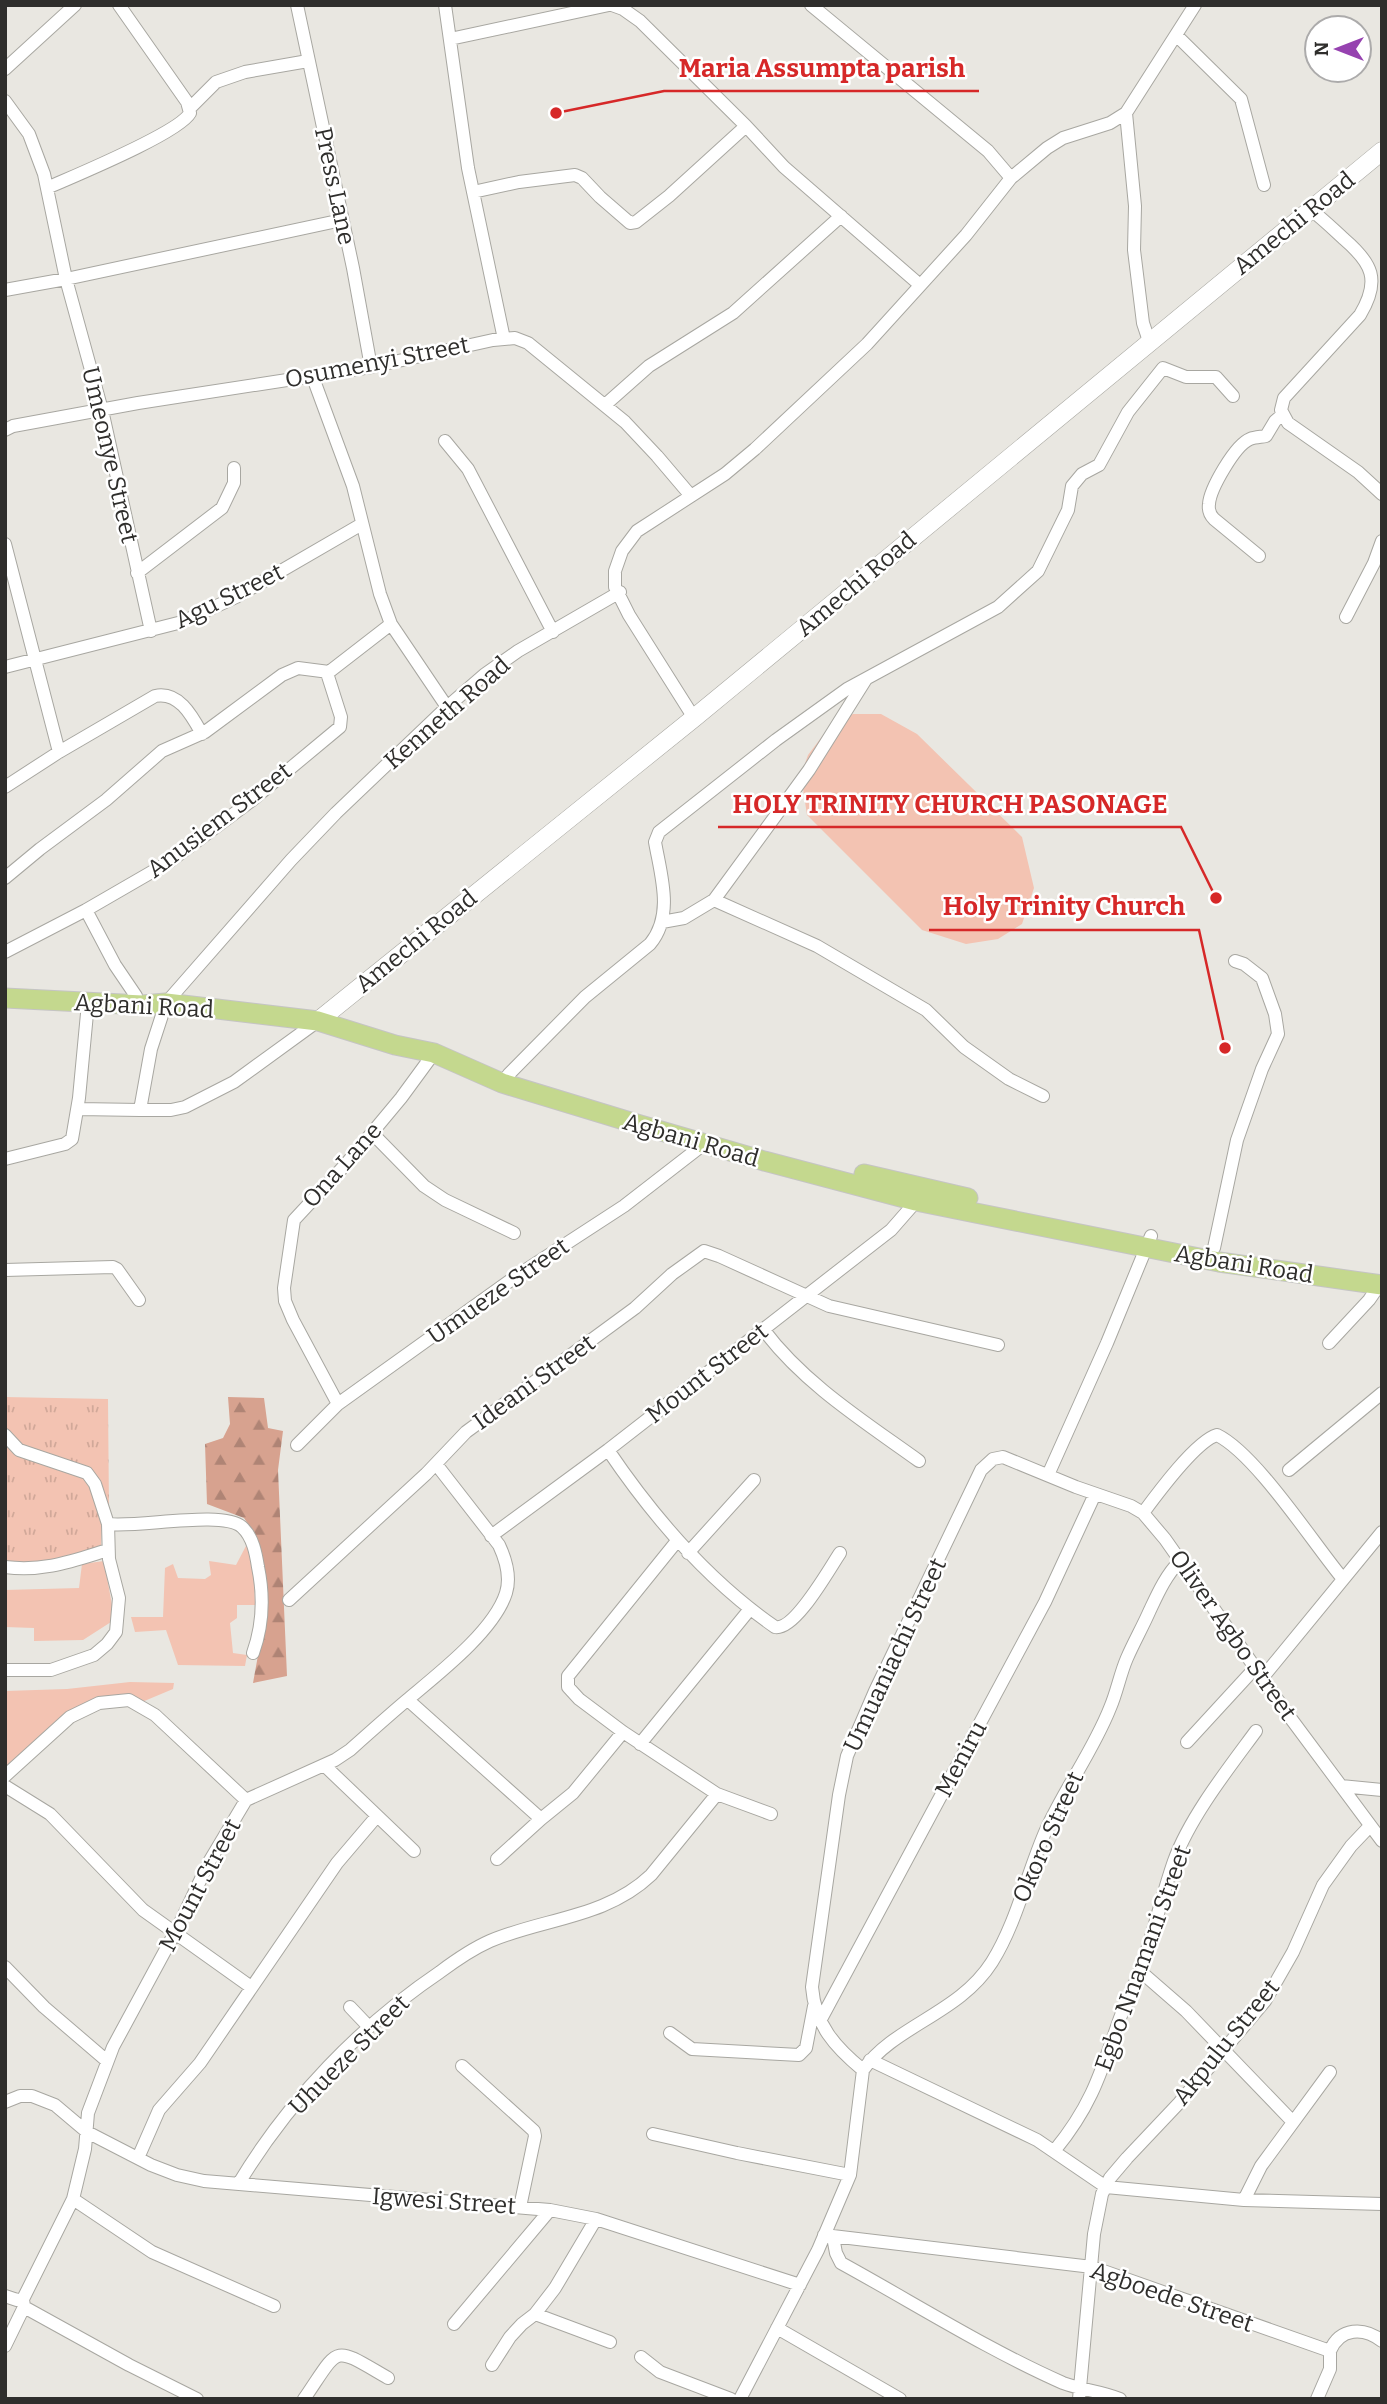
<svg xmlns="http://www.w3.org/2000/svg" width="1387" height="2404" viewBox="0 0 1387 2404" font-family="Bitter,serif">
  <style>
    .grass { fill: url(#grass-tufts) }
    .forest { fill: url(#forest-firs) }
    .garden { fill: #f3c3b2 }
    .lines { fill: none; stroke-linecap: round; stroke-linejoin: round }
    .minor-casing { stroke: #a8a7a1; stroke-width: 14 }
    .secondary-casing { stroke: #a8a7a1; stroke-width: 19 }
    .primary-casing { stroke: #c5c4c4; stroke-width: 21 }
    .minor { stroke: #fff; stroke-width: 12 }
    .secondary { stroke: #fff; stroke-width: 18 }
    .primary { stroke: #c4d88e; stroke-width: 19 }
    .labels { text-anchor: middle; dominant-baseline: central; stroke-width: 5; stroke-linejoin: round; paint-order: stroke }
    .street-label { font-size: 24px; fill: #2f2e2c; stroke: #fff }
    .leader { fill: none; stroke: #d62828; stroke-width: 2.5 }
    .callout-dot { fill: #d62828; stroke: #fff; stroke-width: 2.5 }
    .callout-label { font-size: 26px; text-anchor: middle; font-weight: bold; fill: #d62828; stroke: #fff; stroke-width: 5; stroke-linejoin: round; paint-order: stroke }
  </style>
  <defs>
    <pattern id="grass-tufts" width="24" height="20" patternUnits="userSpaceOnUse" patternTransform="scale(1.75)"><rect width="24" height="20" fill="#f3c3b2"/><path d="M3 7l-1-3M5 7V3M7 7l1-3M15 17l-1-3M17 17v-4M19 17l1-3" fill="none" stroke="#d1a899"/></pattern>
    <pattern id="forest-firs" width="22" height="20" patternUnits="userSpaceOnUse" patternTransform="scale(1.75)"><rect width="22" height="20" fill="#d7a28f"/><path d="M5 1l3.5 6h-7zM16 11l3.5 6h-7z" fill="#af8475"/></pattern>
  </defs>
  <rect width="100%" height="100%" fill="#e9e7e1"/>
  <!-- grass -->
  <path class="grass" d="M 5,1397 L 108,1399 L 109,1510 L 91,1472 L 23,1447 L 5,1434 Z
    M 5,1442 L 87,1479 L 102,1521 L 101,1547 L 36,1564 L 5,1563 Z"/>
  <!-- forest -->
  <path class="forest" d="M 228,1397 L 264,1398 L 268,1428 L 283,1431 L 278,1470 L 287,1676 L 253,1683 L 264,1622 L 266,1582 L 256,1536 L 244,1518 L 207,1504 L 205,1444 L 223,1438 L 230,1424 Z"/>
  <!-- garden -->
  <path class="garden" d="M 853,714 L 881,714 L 917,734 L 1022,837 L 1034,888 L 1022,924 L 998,939 L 966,944 L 922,930 L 807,815 L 801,775 L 808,755 L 827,730 Z
    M 247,1544 L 254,1570 L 255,1605 L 237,1605 L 237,1618 L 230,1623 L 233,1653 L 247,1655 L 245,1666 L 178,1665 L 166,1630 L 135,1632 L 131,1617 L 163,1617 L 165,1568 L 173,1564 L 178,1578 L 205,1579 L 211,1575 L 209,1561 L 236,1565 Z
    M 104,1561 L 112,1605 L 111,1622 L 83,1640 L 34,1641 L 34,1628 L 5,1627 L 5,1590 L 79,1588 L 82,1564 Z
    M 130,1682 L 174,1683 L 173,1689 L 142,1702 L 85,1708 L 5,1768 L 5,1691 L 67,1689 Z"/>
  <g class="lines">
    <!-- minor casing -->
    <g class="minor-casing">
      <path id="minor" d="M 297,5 L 353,268 L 371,367
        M 445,5 L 468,168 L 504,339
        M 612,5 L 623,9 L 640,21 L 746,126 L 784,167 L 920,285
        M 811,5 L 988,151 L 1011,178
        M 1176,35 L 1241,99 L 1264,185
        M 450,39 L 609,5
        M 5,69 L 75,5
        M 5,101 L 29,134 L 44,174 L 66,279 L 102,410 L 151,631
        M 190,108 L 216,82 L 245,72 L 308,61
        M 1126,113 L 1135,206 L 1134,250 L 1143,323 L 1149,341
        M 47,188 C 74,176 179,133 190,113 L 187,102 L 119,5
        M 473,192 L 519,182 L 575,175 L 582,178 L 600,197 L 630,223 L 636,222 L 669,196 L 746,126
        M 1311,210 C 1323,219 1333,229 1344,239 C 1372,263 1381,280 1360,315 L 1284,398 L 1281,410 L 1288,423 L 1358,472 L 1382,494
        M 5,290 L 66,279 L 342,220
        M 312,375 L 353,486 L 380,594 L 391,624 L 447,707
        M 605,405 L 649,366 L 733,313 L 841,216
        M 5,430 L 13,426 L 138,403 L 371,367 L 493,340 L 515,338 L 528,343 L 625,422 L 657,456 L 691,496
        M 445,441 L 468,469 L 553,632
        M 5,544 L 59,752
        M 1259,556 L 1214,519 C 1210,515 1208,511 1209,504 C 1210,489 1235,445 1250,439 C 1255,437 1261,437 1266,436 L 1275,421 L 1282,415
        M 137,573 L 222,508 L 234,483 L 234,468
        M 1346,617 L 1374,563 L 1382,541
        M 5,667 L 182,622 L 236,597 L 362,524
        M 694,718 L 629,615 L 615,587 L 615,571 L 622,551 L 637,531 L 725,474 L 755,449 L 867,344 L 966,235 L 1011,178 L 1047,148 L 1063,138 L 1110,123 L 1126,113 L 1195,5
        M 5,787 L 59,752 L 155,696 C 179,691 192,716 202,734
        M 5,878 L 40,849 L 106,800 L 162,751 L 205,732 L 282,675 L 298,668 L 329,672 L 391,624
        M 714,900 L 817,946 L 926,1010 L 964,1047 L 1009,1079 L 1043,1096
        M 86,910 L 115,965 L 136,996
        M 662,922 L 684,918 L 714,900 L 809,770 L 866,679
        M 5,952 L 86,910 L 169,862 L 251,801 L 340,727 L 341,717 L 327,673
        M 502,1083 L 509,1074 L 585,997 L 650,944 C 674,915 661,876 655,842 L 659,832 L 776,740 L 847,689 L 998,607 L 1038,571 L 1068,510 L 1072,486 L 1082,474 L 1099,465 L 1128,412 L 1163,368 L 1186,377 L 1216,377 L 1233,396
        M 78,1109 L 140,1110 L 151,1049 L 166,1003 L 291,860 L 336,813 L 447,707 L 484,675 L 518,651 L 620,592
        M 140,1110 L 171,1110 L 185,1107 L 234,1082 L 318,1021
        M 372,1133 L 424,1186 L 445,1200 L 514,1233
        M 5,1159 L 65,1144 L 72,1139 L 79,1098 L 88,1003
        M 1214,1248 L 1237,1140 L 1262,1069 L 1278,1034 L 1275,1014 L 1262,978 L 1244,964 L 1235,961
        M 5,1270 L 113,1267 L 117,1269 L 139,1300
        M 763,1329 C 804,1384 865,1422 919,1461
        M 1329,1343 L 1369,1300 L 1380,1284
        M 338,1404 L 293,1320 L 285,1301 L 284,1288 L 294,1220 L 346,1164 L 401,1098 L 434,1053
        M 5,1435 L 19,1450 L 87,1473 L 95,1484 L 108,1524 L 109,1559 L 119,1598 L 116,1632 L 107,1644 L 94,1655 L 51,1670 L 5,1670
        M 297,1445 L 338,1404 L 518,1275 L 624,1206 L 704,1144
        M 608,1450 C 654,1518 707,1580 775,1627 C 795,1631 829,1569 840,1553
        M 1289,1470 L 1382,1393
        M 1048,1475 L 1107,1343 L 1151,1236
        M 1143,1513 C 1157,1494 1196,1441 1217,1435 C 1256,1454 1313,1543 1343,1579
        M 108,1524 C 138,1528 223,1510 242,1527 C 253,1537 256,1554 258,1567 C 264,1596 263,1625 253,1653
        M 491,1536 L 608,1450 L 891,1230 L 919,1198
        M 677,1541 L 568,1676 L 568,1687 L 579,1699 L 623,1732 L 717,1794 L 771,1814
        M 688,1553 L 754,1480
        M 5,1567 C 44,1572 72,1561 108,1550
        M 289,1600 L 426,1474 L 466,1432 L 635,1308 L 672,1274 L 704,1251 L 719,1256 L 829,1306 L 998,1345
        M 1263,1677 L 1382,1532
        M 408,1700 L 541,1819
        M 1187,1742 L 1256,1667
        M 640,1744 L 750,1609
        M 324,1765 L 414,1851
        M 5,1776 L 70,1717 L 99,1703 L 129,1700 L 155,1715 L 246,1800
        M 5,1786 L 50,1814 L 143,1910 L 251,1987
        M 1341,1786 L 1382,1790
        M 497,1859 L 541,1819 L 573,1793 L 623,1732
        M 5,1967 L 44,2007 L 107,2061
        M 1140,1971 L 1186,2011 L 1293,2122
        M 350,2007 L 369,2027
        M 820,2021 L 1045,1602 L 1095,1494
        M 670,2033 L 692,2049 L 799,2055 L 806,2048 L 814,2006
        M 870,2060 L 1037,2140 L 1106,2187 L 1244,2200 L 1382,2204
        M 462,2066 L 534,2131 L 535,2136 L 520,2207
        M 863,2070 C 835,2047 815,2025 812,1987 L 839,1795 L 847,1756 L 875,1691 L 981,1470 L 993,1459 L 1003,1457 L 1076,1487 L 1131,1506 L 1143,1513 L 1165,1539 L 1289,1716 L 1382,1841
        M 5,2102 L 20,2096 L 32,2096 L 55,2105 L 87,2132 L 151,2165 L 177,2175 L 204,2181 L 550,2210 L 596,2219 L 800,2285
        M 653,2134 L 737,2153 L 850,2175
        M 1055,2150 C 1092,2105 1101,2072 1120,2018 C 1126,2003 1133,1988 1139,1973 C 1153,1937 1161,1898 1174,1861 C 1190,1817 1228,1769 1256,1731
        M 138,2158 L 159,2110 L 200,2063 L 337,1863 L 377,1816
        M 239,2183 C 289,2100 360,2026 440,1972 C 456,1960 472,1949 490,1941 C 544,1918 606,1918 651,1875 L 717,1794
        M 73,2199 L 152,2252 L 274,2306
        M 1244,2200 L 1261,2166 L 1330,2072
        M 824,2235 L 1092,2267 L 1330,2351 C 1340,2327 1364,2327 1382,2341
        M 833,2237 L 836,2253 L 841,2263 C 914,2303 988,2350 1063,2383 C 1081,2390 1101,2391 1120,2399
        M 5,2296 L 17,2300 L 23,2299
        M 23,2299 L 73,2199 L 85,2149 L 88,2113 L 113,2047 L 179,1925 L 209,1862 L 246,1800 L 335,1760 L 350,1750 C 369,1733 388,1716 407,1700 C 438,1674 494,1631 506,1593 C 511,1577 506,1560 499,1545 L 436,1464
        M 24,2307 L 129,2365 L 197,2399
        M 535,2314 L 610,2342
        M 454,2324 L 550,2210
        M 777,2328 L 900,2399
        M 5,2346 L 24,2307 L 23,2299
        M 641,2357 L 660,2372 L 731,2399
        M 492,2365 L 510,2337 L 522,2324 L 535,2314 L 555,2288 L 596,2219
        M 304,2399 C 341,2345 331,2345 388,2378
        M 740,2399 L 818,2250 L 850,2175 L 863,2070 C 895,2025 959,2014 992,1962 C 1017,1922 1027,1873 1046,1830 C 1065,1788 1093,1751 1110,1708 C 1117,1692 1120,1674 1127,1658 C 1134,1642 1143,1626 1150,1610 C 1158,1593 1166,1575 1180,1561
        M 1079,2399 L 1094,2234 L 1102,2194 L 1110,2178 L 1127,2158 L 1179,2103 L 1265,2001 L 1293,1952 L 1323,1885 L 1351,1846 L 1370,1826
        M 1317,2399 L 1330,2369 L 1330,2351"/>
    </g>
    <!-- secondary casing -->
    <g class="secondary-casing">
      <path id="secondary" d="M 318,1021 L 694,718 L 1382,151"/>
    </g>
    <!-- primary casing -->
    <g class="primary-casing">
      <path id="primary" d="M 5,998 L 142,1005 L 166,1003 L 318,1021 L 395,1045 L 434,1053 L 502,1083 L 637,1124 L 764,1161 L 916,1201 L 1219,1262 L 1382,1285
        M 864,1174 L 968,1198"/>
    </g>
    <!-- minor -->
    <use href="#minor" class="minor"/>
    <!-- secondary -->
    <use href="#secondary" class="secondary"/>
    <!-- primary -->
    <use href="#primary" class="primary"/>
  </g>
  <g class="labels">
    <!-- street labels -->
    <g class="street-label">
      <text transform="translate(335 186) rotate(78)">Press Lane</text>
      <text transform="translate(1294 223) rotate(-39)">Amechi Road</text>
      <text transform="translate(377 362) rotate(-11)">Osumenyi Street</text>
      <text transform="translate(110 455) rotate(77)">Umeonye Street</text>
      <text transform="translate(856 584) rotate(-40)">Amechi Road</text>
      <text transform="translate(229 596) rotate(-26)">Agu Street</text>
      <text transform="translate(447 713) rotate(-41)">Kenneth Road</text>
      <text transform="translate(219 820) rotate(-37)">Anusiem Street</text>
      <text transform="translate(416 941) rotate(-39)">Amechi Road</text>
      <text transform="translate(144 1006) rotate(3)">Agbani Road</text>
      <text transform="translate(691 1140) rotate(16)">Agbani Road</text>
      <text transform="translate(342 1165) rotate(-48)">Ona Lane</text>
      <text transform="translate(1244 1264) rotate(9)">Agbani Road</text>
      <text transform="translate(498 1291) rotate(-35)">Umueze Street</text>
      <text transform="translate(707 1373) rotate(-38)">Mount Street</text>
      <text transform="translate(534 1382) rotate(-36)">Ideani Street</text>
      <text transform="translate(1233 1635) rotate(55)">Oliver Agbo Street</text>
      <text transform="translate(895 1655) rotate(-65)">Umuaniachi Street</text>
      <text transform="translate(961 1759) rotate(-62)">Meniru</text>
      <text transform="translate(1048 1837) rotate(-66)">Okoro Street</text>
      <text transform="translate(200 1885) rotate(-62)">Mount Street</text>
      <text transform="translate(1143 1958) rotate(-70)">Egbo Nnamani Street</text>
      <text transform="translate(1226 2042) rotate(-51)">Akpulu Street</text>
      <text transform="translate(349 2055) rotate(-45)">Uhueze Street</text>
      <text transform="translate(444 2201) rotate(4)">Igwesi Street</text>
      <text transform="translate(1172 2297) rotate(19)">Agboede Street</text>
    </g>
  </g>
  <!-- callouts -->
  <path class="leader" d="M556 113L664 91H979M1216 898L1181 827H718M1225 1048L1199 930H929"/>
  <g class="callout-dot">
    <circle cx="556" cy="113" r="7"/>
    <circle cx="1216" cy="898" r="7"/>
    <circle cx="1225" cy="1048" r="7"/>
  </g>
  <g class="callout-label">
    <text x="822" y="77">Maria Assumpta parish</text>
    <text x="950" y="813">HOLY TRINITY CHURCH PASONAGE</text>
    <text x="1064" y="915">Holy Trinity Church</text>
  </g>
  <!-- border -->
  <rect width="1387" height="2404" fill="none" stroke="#2f2e2c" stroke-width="14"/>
  <!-- north arrow -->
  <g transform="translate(1338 49) rotate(270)"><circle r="33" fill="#ffffff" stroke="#acabab" stroke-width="2"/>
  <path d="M0-5L12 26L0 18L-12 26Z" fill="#9642b0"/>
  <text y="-10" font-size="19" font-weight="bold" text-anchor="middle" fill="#2f2e2c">N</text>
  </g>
</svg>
